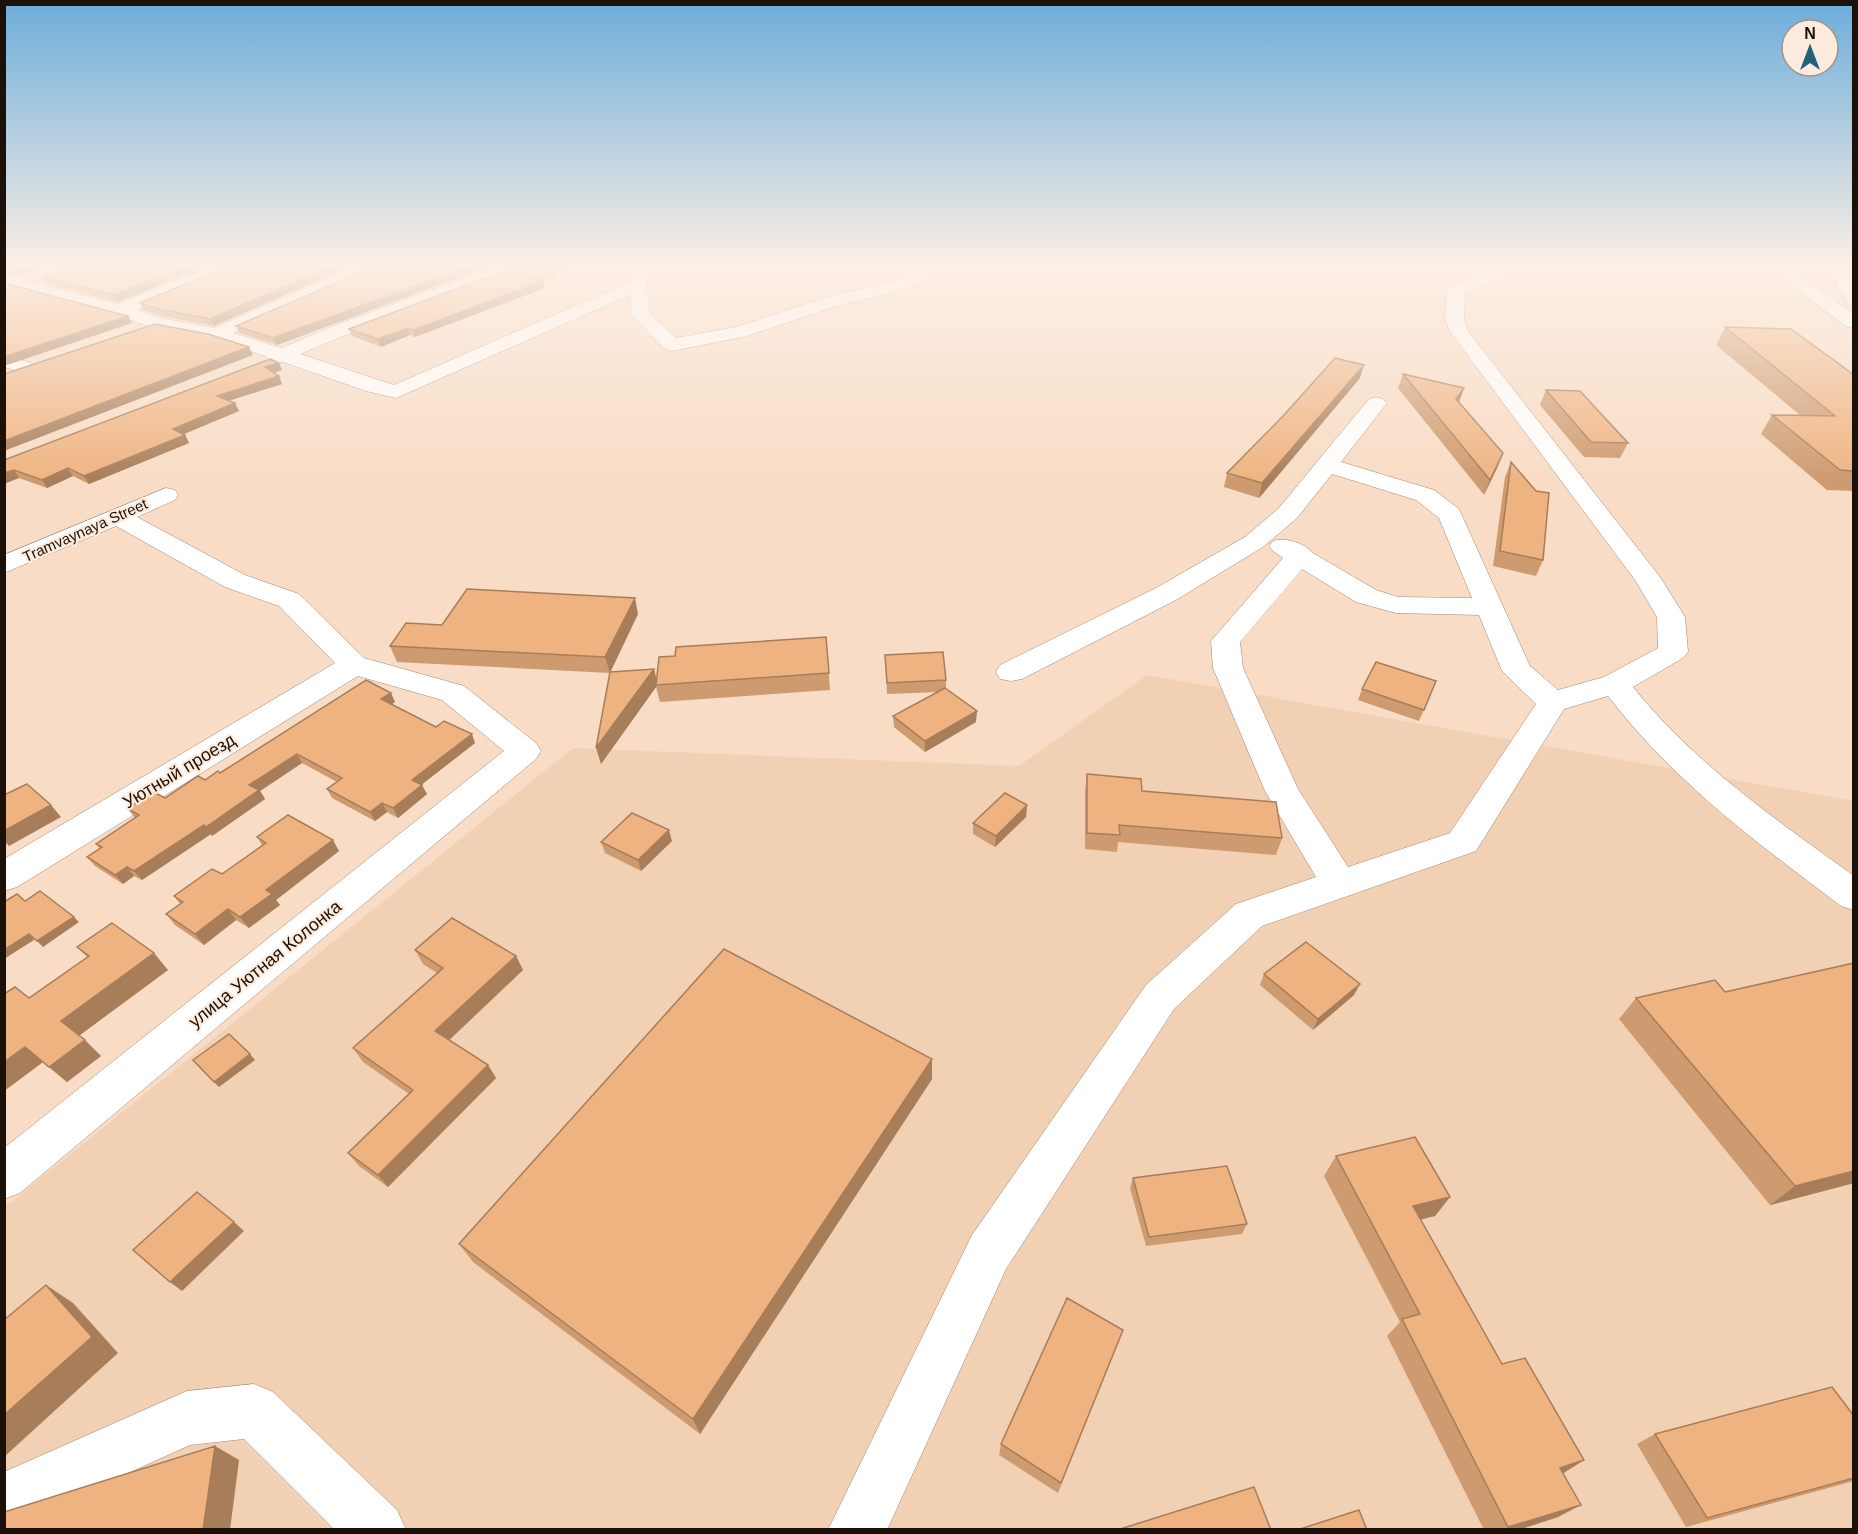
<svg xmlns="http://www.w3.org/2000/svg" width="1858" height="1534" viewBox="0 0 1858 1534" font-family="Arial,sans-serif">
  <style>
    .built { fill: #f2d0b4 }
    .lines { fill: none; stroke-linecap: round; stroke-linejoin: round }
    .minor-casing { stroke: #a28873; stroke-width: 1 }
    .minor { fill: #fff; fill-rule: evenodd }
    .wall { fill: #ce9a6f }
    .shaded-wall { fill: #a77d5a }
    .building { fill: #efb381; stroke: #a77d5a; stroke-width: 1.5 }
    .labels { text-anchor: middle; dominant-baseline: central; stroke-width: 4.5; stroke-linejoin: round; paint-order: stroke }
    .far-street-label { font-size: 15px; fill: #1b1109; stroke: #fdecde }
    .street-label { font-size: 18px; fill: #1b1109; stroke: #fdecde }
  </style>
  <rect width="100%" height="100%" fill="#f8dcc5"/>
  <!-- built -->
  <path class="built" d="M 1147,675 L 1853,801 L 1853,1529 L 5,1530 L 5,1207 L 573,748 L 1019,766 Z"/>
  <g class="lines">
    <!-- minor casing -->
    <g class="minor-casing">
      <path id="minor" d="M 207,268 L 231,268 L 229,272 L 137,310 L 161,318 L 214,328 L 353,268 L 376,268 L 374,272 L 233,333 L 281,348 L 339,324 L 493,268 L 518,268 L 516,272 L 353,332 L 300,354 L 394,385 L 630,282 L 629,268 L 645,268 L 650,314 L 676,338 L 736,327 L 825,298 L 900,279 L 918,268 L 939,268 L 912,287 L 837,306 L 747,336 L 672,351 L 665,349 L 635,319 L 632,315 L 630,295 L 396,398 L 366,391 L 283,362 L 275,364 L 268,362 L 266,356 L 212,339 L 150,327 L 114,314 L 12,289 L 4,284 L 4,271 L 24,281 L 118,304 Z
        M 1491,268 L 1517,268 L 1515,272 L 1465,294 L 1464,318 L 1467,330 L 1660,577 L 1685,617 L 1688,652 L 1683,658 L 1633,687 C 1694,763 1775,819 1854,876 L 1854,910 L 1841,906 C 1757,843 1672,780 1608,696 L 1564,709 L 1476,851 L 1262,926 L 1174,1009 L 1006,1269 L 887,1530 L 828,1530 L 972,1235 L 1146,985 L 1236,904 L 1316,877 L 1265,791 L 1213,668 L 1211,641 L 1283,558 L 1273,551 L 1269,546 L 1273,541 C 1286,537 1304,543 1313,553 L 1376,590 L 1398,597 L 1472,598 L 1439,518 L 1416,500 L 1332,474 L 1297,518 L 1263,547 L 1176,600 L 1022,679 L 1011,681 L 1000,679 L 996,672 L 1000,665 L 1156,588 L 1245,537 L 1279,508 L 1369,399 L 1376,397 L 1383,399 L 1387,403 L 1341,462 L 1434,490 L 1459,509 L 1530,666 L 1558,690 L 1604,677 L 1658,648 L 1657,617 L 1635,580 L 1449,330 L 1445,318 L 1447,291 L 1450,287 ZM 1302,569 L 1356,602 L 1396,613 L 1479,615 L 1502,671 L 1536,704 L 1450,833 L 1348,867 L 1298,789 L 1243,668 L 1240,642 Z
        M 1768,268 L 1788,268 L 1854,314 L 1854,328 L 1847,327 Z
        M 1828,268 L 1845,268 L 1854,284 L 1854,305 L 1848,304 Z
        M 4,355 L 35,364 L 38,368 L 35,372 L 28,374 L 4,367 Z
        M 166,488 L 175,490 L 178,495 L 175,500 L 137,517 L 245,575 L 299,594 L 364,658 L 464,686 L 536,743 L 541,751 L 536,759 L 20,1193 L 4,1199 L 4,1148 L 504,751 L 442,700 L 358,676 L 17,887 L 4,891 L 4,859 L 335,663 L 279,606 L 225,587 L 116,526 L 4,573 L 4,555 Z
        M 254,1384 L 273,1392 L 397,1510 L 406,1530 L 335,1530 L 244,1439 L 190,1445 L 4,1529 L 4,1472 L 187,1391 Z"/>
    </g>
    <!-- minor -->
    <use href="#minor" class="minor"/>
  </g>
  <!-- wall -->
  <path class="wall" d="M 4,268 L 45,268 L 20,277 Z
    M 72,268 L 200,268 L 118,302 L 46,284 L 42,277 Z
    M 224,268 L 346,268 L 214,326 L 162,316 L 143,310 L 140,303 Z
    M 370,268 L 485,268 L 277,345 L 239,333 L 236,326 Z
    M 512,268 L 565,268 L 557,272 L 558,275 L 543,281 L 545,288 L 415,337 L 410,335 L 381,347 L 352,336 L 349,329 Z
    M 1725,327 L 1854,375 L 1854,491 L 1827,490 L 1761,434 L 1772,415 L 1800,415 L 1716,345 Z
    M 282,370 L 273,373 L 282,384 L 229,401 L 239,411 L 183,434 L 185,435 L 189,443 L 89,484 L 73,476 L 47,488 L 19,478 L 4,460 Z
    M 1403,374 L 1464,388 L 1459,402 L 1497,468 L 1484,495 L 1398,388 Z
    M 1360,378 L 1259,498 L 1224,487 L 1227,473 L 1284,415 Z
    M 1546,390 L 1628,443 L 1620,458 L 1584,457 L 1540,405 Z
    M 1511,462 L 1543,560 L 1536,576 L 1493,566 L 1505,477 Z
    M 638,614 L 610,672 L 654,669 L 656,680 L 675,656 L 826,637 L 830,690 L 660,702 L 656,687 L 601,764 L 610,673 L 397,662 L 390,646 L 442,625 Z
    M 885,655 L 946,680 L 946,689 L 976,722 L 925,752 L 894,727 L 893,716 L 938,692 L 887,694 Z
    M 1436,681 L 1419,721 L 1358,700 L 1362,689 Z
    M 395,702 L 392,704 L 436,727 L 475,743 L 421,785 L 427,794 L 398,818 L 387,812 L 375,821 L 332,798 L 327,789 L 337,782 L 302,763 L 260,791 L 265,799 L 212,836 L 211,834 L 142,880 L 134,876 L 123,884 L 95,866 L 87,857 L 100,849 L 96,844 L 135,818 L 127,808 L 165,798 L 220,773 Z
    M 1087,774 L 1142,791 L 1282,838 L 1276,855 L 1118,842 L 1117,852 L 1085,849 L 1085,791 Z
    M 1027,805 L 1026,817 L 995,847 L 973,834 L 973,823 Z
    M 257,837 L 339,851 L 276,900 L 280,905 L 249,928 L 236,920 L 204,945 L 175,925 L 166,914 L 180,904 L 174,896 L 222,874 L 262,845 Z
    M 672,841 L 641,871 L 605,853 L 601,842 Z
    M 77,947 L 168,970 L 79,1036 L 101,1056 L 67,1082 L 43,1062 L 4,1091 L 29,998 L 87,957 Z
    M 415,950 L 516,956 L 523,970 L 449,1040 L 488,1065 L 496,1078 L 388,1187 L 359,1166 L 348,1153 L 409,1094 L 363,1062 L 353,1048 L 437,973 L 423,964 Z
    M 1854,963 L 1854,1183 L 1770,1205 L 1619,1019 L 1636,998 L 1725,992 Z
    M 1264,974 L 1354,995 L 1313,1030 L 1260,985 Z
    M 932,1059 L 932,1079 L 700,1434 L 473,1262 L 459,1244 Z
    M 1336,1156 L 1450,1197 L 1435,1216 L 1420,1219 L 1502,1364 L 1584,1460 L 1563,1473 L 1558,1517 L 1518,1530 L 1484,1530 L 1387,1336 L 1400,1322 L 1324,1176 Z
    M 1133,1178 L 1247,1224 L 1242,1234 L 1146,1246 L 1130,1188 Z
    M 1123,1330 L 1058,1493 L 999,1455 L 1001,1444 Z
    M 1854,1416 L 1854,1481 L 1686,1527 L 1637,1444 L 1655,1434 Z"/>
  <!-- shaded-wall -->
  <path class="shaded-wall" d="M 21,268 L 45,268 L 20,277 L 16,270 Z
    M 180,268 L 200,268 L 118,302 L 114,295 Z
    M 328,268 L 346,268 L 214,326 L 210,319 Z
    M 465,268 L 485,268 L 277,345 L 273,338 Z
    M 552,268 L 565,268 L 557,272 L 558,275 L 543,281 L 545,288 L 415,337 L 413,330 L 534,278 Z
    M 128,316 L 132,323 L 4,366 L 4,357 Z
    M 408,328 L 410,335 L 381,347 L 378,339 Z
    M 249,347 L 253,355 L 4,451 L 4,441 Z
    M 279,363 L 282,370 L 268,375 L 265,367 Z
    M 1364,365 L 1360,378 L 1259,498 L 1262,483 Z
    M 279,376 L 282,384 L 221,403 L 217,396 Z
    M 1464,388 L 1459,402 L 1456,399 Z
    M 235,403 L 239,411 L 177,437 L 173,429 Z
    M 185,435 L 189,443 L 89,484 L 84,476 Z
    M 1503,453 L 1497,468 L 1484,495 L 1490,480 Z
    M 68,468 L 73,476 L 47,488 L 42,480 Z
    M 14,470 L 19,478 L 4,484 L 4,473 Z
    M 635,598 L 638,614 L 610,673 L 605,657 Z
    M 654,669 L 658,685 L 656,685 L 656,687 L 601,764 L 596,748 Z
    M 391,693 L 395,702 L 386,708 L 381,699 Z
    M 977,711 L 976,722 L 925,752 L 925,741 Z
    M 472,734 L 475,743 L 416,789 L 412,780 Z
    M 297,754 L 302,763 L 260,791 L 265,799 L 212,836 L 211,834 L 142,880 L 134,871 L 249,785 Z
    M 422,785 L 427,794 L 398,818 L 393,808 Z
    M 382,803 L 387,812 L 375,821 L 370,812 Z
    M 51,805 L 61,817 L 9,846 L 4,841 L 4,831 Z
    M 1027,805 L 1026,817 L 995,847 L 996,836 Z
    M 669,830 L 672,841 L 641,871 L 638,860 Z
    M 333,840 L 339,851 L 276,900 L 280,905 L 249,928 L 240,917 L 266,890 Z
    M 127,867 L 134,876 L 123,884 L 115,875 Z
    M 228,909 L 236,920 L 204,945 L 195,934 Z
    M 74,917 L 79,922 L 43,947 L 37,941 Z
    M 29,934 L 34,940 L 4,959 L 4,950 Z
    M 154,953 L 168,970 L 77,1037 L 61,1021 Z
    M 516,956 L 523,970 L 444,1045 L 435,1031 Z
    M 1360,984 L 1354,995 L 1313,1030 L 1318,1019 Z
    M 85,1040 L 101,1056 L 67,1082 L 49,1067 Z
    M 25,1047 L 43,1062 L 4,1091 L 4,1062 Z
    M 250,1054 L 255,1060 L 219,1087 L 214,1082 Z
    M 932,1059 L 932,1079 L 700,1434 L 693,1419 Z
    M 488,1065 L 496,1078 L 388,1187 L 378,1175 Z
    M 1854,1171 L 1854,1183 L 1770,1205 L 1795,1186 Z
    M 1450,1197 L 1435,1216 L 1399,1225 L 1413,1206 Z
    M 234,1222 L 244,1231 L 182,1291 L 170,1282 Z
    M 46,1285 L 73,1303 L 118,1353 L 4,1457 L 4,1415 Z
    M 215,1446 L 239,1460 L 230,1530 L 203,1530 Z
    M 1584,1460 L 1562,1474 L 1560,1468 Z
    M 1581,1505 L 1558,1517 L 1518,1530 L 1504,1530 L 1508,1527 Z"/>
  <!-- building -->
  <path class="building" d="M 72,268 L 180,268 L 114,295 L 42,277 Z
    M 224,268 L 328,268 L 210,319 L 158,309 L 140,303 Z
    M 370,268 L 465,268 L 273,338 L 236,326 Z
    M 512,268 L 556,268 L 534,278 L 543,281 L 413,330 L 408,328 L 378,339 L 349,329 Z
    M 4,282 L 7,284 L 128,316 L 4,357 Z
    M 155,324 L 208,334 L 249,347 L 4,441 L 4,374 Z
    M 1725,327 L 1791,329 L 1854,375 L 1854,471 L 1840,470 L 1772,415 L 1835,416 Z
    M 1335,358 L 1364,365 L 1262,483 L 1227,473 L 1284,415 Z
    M 270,359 L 279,363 L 265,367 L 279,376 L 217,396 L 235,403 L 173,429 L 185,435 L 84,476 L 68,468 L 42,480 L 14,470 L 4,473 L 4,460 Z
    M 1403,374 L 1464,388 L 1456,399 L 1503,453 L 1490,480 Z
    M 1546,390 L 1580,391 L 1628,443 L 1591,442 Z
    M 1511,462 L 1536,491 L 1549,493 L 1543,560 L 1500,551 Z
    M 467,589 L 635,598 L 605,657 L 390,646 L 406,623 L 442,625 Z
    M 826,637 L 829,673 L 656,685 L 659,657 L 675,656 L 676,647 Z
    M 943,652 L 946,680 L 887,683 L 885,655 Z
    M 1376,662 L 1436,681 L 1424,710 L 1362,689 Z
    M 654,669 L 596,748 L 610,672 Z
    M 366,680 L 391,693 L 381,699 L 436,727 L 444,721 L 472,734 L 412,780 L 422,785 L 393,808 L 382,803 L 370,812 L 327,789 L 342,778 L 297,754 L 249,785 L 259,790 L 206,827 L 204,825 L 134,871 L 127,867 L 115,875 L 87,857 L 102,847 L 96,844 L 139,815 L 127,808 L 154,792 L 165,798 L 198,776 L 205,780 L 218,771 L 220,773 Z
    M 945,688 L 977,711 L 925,741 L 893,716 Z
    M 1087,774 L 1141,779 L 1142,791 L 1276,802 L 1282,838 L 1119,825 L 1120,835 L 1087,833 Z
    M 27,784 L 51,805 L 4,831 L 4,795 Z
    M 1005,793 L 1027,805 L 996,836 L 973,823 Z
    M 632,813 L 669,830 L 638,860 L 601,842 Z
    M 288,815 L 333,840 L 266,890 L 272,894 L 240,917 L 228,909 L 195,934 L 166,914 L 183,902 L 174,896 L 212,869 L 222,874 L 266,843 L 257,837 Z
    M 40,891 L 74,917 L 37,941 L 29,934 L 4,950 L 4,902 L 17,894 L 25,901 Z
    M 452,918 L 516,956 L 435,1031 L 488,1065 L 378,1175 L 348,1153 L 413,1090 L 353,1048 L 443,968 L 415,950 Z
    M 112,923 L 154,953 L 61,1021 L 85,1040 L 49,1067 L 25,1047 L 4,1062 L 4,994 L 15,987 L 29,998 L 89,956 L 77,947 Z
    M 1306,942 L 1360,984 L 1318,1019 L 1264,974 Z
    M 724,949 L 932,1059 L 693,1419 L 459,1244 Z
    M 1854,963 L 1854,1171 L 1795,1186 L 1636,998 L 1715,980 L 1725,992 Z
    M 229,1034 L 250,1054 L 214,1082 L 193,1060 Z
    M 1415,1137 L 1450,1197 L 1413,1206 L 1502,1364 L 1525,1358 L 1584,1460 L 1560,1468 L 1581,1505 L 1508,1527 L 1402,1319 L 1420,1314 L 1336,1156 Z
    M 1227,1166 L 1247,1224 L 1149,1237 L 1133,1178 Z
    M 197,1192 L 234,1222 L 170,1282 L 133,1250 Z
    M 46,1285 L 92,1337 L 4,1415 L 4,1320 Z
    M 1067,1298 L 1123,1330 L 1061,1483 L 1001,1444 Z
    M 1832,1387 L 1854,1416 L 1854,1478 L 1707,1518 L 1655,1434 Z
    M 215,1446 L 203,1530 L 4,1530 L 4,1512 Z
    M 1254,1487 L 1271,1530 L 1117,1530 Z
    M 1359,1510 L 1367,1530 L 1297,1530 Z"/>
  <!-- sky -->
  <linearGradient id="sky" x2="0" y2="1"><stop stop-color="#6caddb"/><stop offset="0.55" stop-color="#fcefe5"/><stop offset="1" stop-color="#fcefe5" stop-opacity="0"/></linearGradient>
  <rect width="1858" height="483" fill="url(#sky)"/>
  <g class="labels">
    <!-- far-street labels -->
    <g class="far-street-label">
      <text transform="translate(85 530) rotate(-24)">Tramvaynaya Street</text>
    </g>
    <!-- street labels -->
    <g class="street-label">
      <text transform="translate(179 771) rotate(-31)">Уютный проезд</text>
      <text transform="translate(265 964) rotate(-39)">улица Уютная Колонка</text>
    </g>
  </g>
  <!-- border -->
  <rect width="1858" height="1534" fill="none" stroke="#1b1109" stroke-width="12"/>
  <!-- north arrow -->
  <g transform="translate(1810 48)"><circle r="28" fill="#fdecde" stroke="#a39489" stroke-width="1.5"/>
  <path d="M0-4.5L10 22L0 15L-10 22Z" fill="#27607a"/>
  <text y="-9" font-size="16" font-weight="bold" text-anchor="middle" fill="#1b1109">N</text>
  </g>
</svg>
